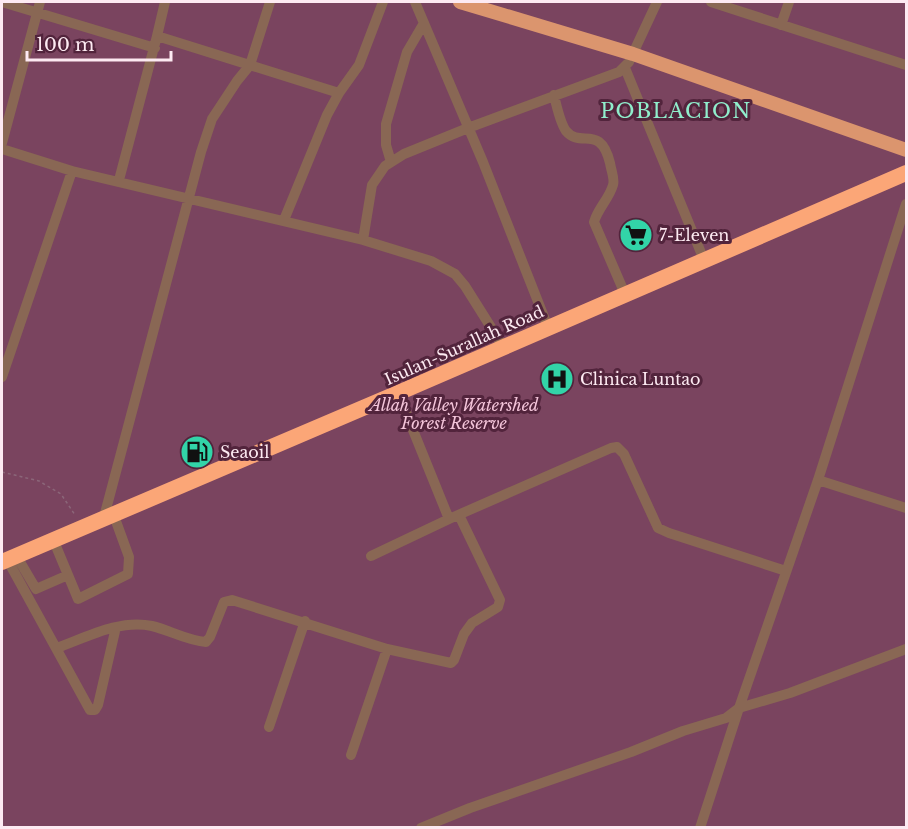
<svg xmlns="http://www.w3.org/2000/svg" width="908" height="829" viewBox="0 0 908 829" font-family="'Libre Baskerville',serif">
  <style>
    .green { fill: #7a445f }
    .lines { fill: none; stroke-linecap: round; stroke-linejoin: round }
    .path { stroke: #8b6679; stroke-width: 1.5; stroke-dasharray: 3 3; stroke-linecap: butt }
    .minor { stroke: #896754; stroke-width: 10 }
    .major { stroke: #db956e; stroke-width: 14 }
    .highway { stroke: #fba677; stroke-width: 16 }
    .labels { text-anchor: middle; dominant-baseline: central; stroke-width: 6; stroke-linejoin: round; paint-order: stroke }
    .poi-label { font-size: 16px; fill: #fdeaf2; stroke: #52243c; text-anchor: start }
    .street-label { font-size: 16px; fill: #fdeaf2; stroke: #52243c }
    .park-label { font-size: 16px; font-style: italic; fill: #f4c5da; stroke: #52243c }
    .quarter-label { font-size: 20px; letter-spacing: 1.5px; fill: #90edcc; stroke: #52243c }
  </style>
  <rect width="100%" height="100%" fill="#52243c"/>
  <!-- green -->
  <path class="green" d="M 2,2 L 906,2 L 906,827 L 2,827 Z"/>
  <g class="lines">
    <!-- path -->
    <path class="path" d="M 2,472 L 39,481 L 61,494 L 75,515"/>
    <!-- minor -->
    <path class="minor" d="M 2,2 L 155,48
      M 415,2 L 483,162 L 548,327
      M 711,2 L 906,65
      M 781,25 L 789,2
      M 157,36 L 165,2
      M 625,68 L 704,260
      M 339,93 L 359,65 L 383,2
      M 554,95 C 556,104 561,124 566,131 C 581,149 600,123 610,163 C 611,170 615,179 613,185 C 609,199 598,208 594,222 L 625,294
      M 2,143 L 40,2
      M 2,149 L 72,171 L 363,240 L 431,261 L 455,274 L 465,286 L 504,348
      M 391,162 L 386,145 L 386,124 L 407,52 L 424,23
      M 119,180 L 157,36 L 339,93 L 327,115 L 284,220
      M 363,240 L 372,185 L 385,166 L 404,154 L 468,128 L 619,72 L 629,62 L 657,2
      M 2,377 L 72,171
      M 398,393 L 449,519
      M 818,480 L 906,508
      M 104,517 L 201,152 L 212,119 L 237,81 L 250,65 L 270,2
      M 53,539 L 78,599 L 128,574 L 129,557 L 113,513
      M 16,555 L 36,589 L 68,575
      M 371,556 L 449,519 L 611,448 L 617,447 L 624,454 L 658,528 L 669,533 L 786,571
      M 7,559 L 90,710 L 95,710 L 98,705 L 116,627
      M 57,648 C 87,637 120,619 152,626 C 169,630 188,641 206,642 L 210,637 L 224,602 L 232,600 L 387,649 L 451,663 L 454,660 L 464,634 L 472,623 L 498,607 L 500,600 L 459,515
      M 269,727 L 305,621
      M 351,755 L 387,649
      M 421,828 L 470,808 L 631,752 L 683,731 L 726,718 L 739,708 L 790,693 L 906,649
      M 700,828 L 739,708 L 818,480 L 906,204"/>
    <!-- major -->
    <path class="major" d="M 460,2 L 633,54 L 906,150"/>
    <!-- highway -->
    <path class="highway" d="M 2,562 L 398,393 L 906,173"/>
  </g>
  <!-- icons -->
  <defs>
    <g id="supermarket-disc" transform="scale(1.725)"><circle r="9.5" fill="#32d4a8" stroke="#52243c"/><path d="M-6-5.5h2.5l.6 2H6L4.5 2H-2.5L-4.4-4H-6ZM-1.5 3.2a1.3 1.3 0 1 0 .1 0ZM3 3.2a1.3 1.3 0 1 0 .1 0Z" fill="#111"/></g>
    <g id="hospital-disc" transform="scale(1.725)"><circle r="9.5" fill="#32d4a8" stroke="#52243c"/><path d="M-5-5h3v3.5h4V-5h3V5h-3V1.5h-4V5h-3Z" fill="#111"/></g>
    <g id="fuel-disc" transform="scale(1.725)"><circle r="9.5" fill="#32d4a8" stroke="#52243c"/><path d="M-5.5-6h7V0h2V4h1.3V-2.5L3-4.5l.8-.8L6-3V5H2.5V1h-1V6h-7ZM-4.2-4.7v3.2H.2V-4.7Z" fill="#111"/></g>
  </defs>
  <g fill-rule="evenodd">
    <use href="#supermarket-disc" x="636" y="235"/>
    <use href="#hospital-disc" x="557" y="379"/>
    <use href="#fuel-disc" x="197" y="452"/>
  </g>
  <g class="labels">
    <!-- poi labels -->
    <g class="poi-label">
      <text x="659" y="235">7-Eleven</text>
      <text x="580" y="379">Clinica Luntao</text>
      <text x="220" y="452">Seaoil</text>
    </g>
    <!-- street labels -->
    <g class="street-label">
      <text transform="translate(464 345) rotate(-24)">Isulan-Surallah Road</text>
    </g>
    <!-- park labels -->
    <g class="park-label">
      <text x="454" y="405">Allah Valley Watershed<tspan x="454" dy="18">Forest Reserve</tspan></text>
    </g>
    <!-- quarter labels -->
    <g class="quarter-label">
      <text x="676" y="111">POBLACION</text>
    </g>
  </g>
  <!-- border -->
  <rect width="908" height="829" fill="none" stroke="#fdeaf2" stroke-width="6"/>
  <!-- scale -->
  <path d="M27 51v9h144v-9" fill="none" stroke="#fdeaf2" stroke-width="3"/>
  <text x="36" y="51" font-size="18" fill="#fdeaf2" stroke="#52243c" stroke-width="4.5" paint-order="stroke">100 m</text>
</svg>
